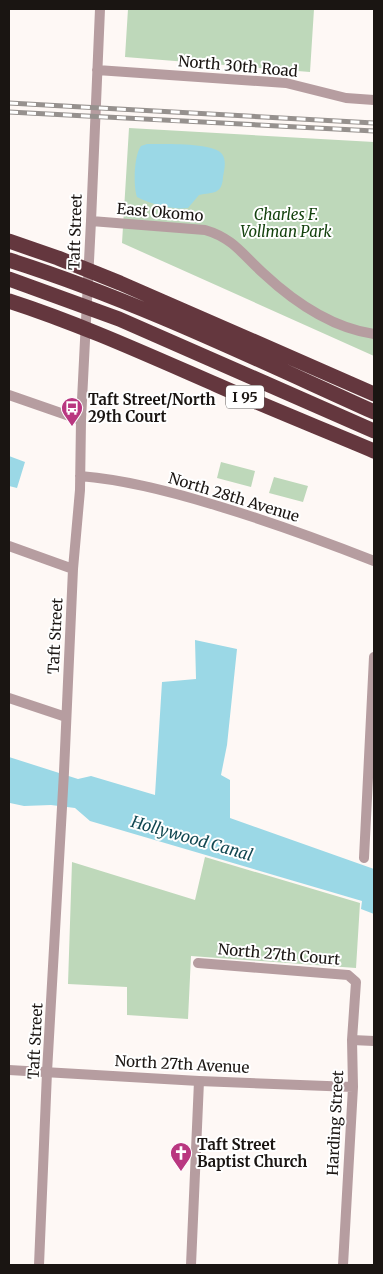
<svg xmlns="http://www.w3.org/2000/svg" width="383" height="1274" viewBox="0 0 383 1274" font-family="Merriweather,serif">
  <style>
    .green { fill: #bed8ba }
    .water { fill: #9bd8e6 }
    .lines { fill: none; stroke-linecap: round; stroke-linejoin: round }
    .minor { stroke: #b69da0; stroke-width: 10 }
    .highway { stroke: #64373e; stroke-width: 15 }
    .rail-casing { stroke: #96918e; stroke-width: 5 }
    .rail { stroke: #fff; stroke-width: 3; stroke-dasharray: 9; stroke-linecap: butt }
    .labels { text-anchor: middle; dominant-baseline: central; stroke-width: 4; stroke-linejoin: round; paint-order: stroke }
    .shield { fill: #fff; stroke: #5f5b59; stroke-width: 1 }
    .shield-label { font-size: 14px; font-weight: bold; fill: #1a1512 }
    .street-label { font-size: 15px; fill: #1a1512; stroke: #fff }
    .park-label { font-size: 15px; font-style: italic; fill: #14420e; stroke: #fff }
    .poi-label { font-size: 15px; font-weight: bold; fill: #1a1512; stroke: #fff; text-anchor: start }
    .water-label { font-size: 16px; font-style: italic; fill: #114751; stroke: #fff }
  </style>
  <rect width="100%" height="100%" fill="#fef8f5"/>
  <!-- green -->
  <path class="green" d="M 128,9 L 314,9 L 310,72 L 125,57 Z
    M 129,128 L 374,142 L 374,356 L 122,243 Z
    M 221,462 L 255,471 L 251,487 L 217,478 Z
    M 274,477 L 308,486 L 303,502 L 269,493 Z
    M 205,857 L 360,903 L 356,968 L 191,956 L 188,1019 L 127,1015 L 127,987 L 68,984 L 72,862 L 195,900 Z"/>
  <!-- water -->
  <path class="water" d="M 147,144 C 161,144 214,142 222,154 C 227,161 224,170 223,177 C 222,195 213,192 199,195 L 188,208 C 173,210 150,204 137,197 C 133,186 134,155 141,146 Z
    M 9,456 L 25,462 L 17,488 L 9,486 Z
    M 195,640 L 237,649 L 227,745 L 221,775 L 230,780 L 230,818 L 374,869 L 374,914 L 361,909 L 362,901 L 90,821 L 75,808 L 51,805 L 24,806 L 10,803 L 9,805 L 9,757 L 78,779 L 91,776 L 155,795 L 162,682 L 196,679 Z"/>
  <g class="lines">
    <!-- minor -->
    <path class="minor" d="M 97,70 L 286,83 L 346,98 L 374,100
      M 91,221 L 205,230 C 233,238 243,255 263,273 C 293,301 332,328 374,334
      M 9,395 L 81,420
      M 80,476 C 128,480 173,492 218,506 C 271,522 323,541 374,561
      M 9,546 L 73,569
      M 9,698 L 66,717
      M 364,858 L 374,657
      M 198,963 L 348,975 L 356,982 L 352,1040 L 353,1087 L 343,1265
      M 352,1040 L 374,1041
      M 9,1070 L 199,1081 L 353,1087
      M 39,1265 L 47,1072 L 64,772 L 73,569 L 80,490 L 81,420 L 91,221 L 100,9
      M 191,1265 L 199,1081"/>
    <!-- highway -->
    <path class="highway" d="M 9,241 L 58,258 L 120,283 L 374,394
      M 9,260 C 135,300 254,358 374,412
      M 9,279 L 119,319 L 374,431
      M 9,301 C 80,324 148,355 217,385 C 269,408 322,429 374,451"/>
    <!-- rail casing -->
    <g class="rail-casing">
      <path id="rail" d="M 9,103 L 374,123
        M 9,112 L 374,131"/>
    </g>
    <!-- rail -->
    <use href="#rail" class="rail"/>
  </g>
  <!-- icons -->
  <defs>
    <g id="bus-pin" transform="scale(1.125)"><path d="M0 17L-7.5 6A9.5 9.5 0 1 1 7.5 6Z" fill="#b93780" stroke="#fff"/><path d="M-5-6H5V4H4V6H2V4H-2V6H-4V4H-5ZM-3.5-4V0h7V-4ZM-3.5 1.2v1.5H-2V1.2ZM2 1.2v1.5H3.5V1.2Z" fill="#fff"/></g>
    <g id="church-pin" transform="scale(1.125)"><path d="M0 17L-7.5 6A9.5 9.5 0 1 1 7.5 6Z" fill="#b93780" stroke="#fff"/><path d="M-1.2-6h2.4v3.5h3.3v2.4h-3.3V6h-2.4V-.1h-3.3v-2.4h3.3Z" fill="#fff"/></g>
  </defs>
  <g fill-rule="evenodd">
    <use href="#bus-pin" x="72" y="408"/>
    <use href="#church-pin" x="181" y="1153"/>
  </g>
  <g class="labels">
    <!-- shield labels -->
    <rect class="shield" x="226" y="385.5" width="38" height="23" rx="4"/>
    <g class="shield-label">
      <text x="245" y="397">I 95</text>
    </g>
    <!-- street labels -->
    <g class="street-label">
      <text transform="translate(238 66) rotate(5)">North 30th Road</text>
      <text transform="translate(160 212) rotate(5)">East Okomo</text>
      <text transform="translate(75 232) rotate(-88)">Taft Street</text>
      <text transform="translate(234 497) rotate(17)">North 28th Avenue</text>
      <text transform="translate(55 636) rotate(-87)">Taft Street</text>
      <text transform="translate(279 954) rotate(5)">North 27th Court</text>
      <text transform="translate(35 1041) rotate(-87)">Taft Street</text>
      <text transform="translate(182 1064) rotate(3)">North 27th Avenue</text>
      <text transform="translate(335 1123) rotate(-87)">Harding Street</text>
    </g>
    <!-- park labels -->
    <g class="park-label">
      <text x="286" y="214">Charles F.<tspan x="286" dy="17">Vollman Park</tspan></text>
    </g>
    <!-- poi labels -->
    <g class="poi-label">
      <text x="88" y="399">Taft Street/North<tspan x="88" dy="17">29th Court</tspan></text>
      <text x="197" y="1144">Taft Street<tspan x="197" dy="17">Baptist Church</tspan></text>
    </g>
    <!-- water labels -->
    <g class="water-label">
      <text transform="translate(192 838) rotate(16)">Hollywood Canal</text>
    </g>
  </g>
  <!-- border -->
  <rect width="383" height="1274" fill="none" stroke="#1a1512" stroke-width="20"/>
</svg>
